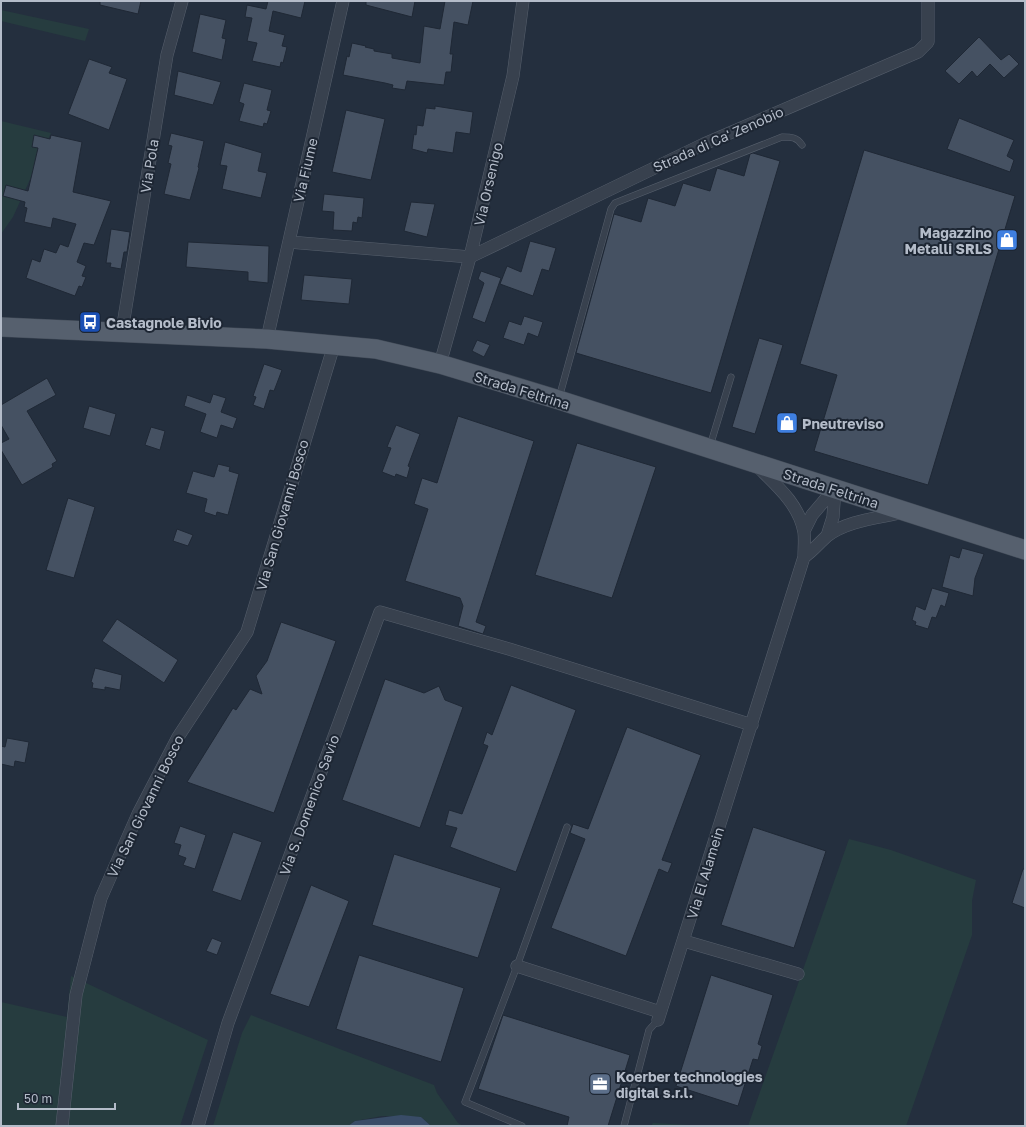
<svg xmlns="http://www.w3.org/2000/svg" width="1026" height="1127" viewBox="0 0 1026 1127" font-family="'Golos Text',sans-serif">
  <style>
    .green { fill: #263c3f }
    .water { fill: #394c67 }
    .building { fill: #455162; stroke: #1f2835 }
    .lines { fill: none; stroke-linecap: round; stroke-linejoin: round }
    .service-casing { stroke: #565f6c; stroke-width: 7 }
    .minor-casing { stroke: #565f6c; stroke-width: 13 }
    .primary-casing { stroke: #414a57; stroke-width: 20 }
    .service { stroke: #38414e; stroke-width: 6 }
    .minor { stroke: #38414e; stroke-width: 12 }
    .primary { stroke: #56606e; stroke-width: 19 }
    .labels { text-anchor: middle; dominant-baseline: central; stroke-width: 4; stroke-linejoin: round; paint-order: stroke }
    .street-label { font-size: 14px; fill: #b4bcc9; stroke: #1d2633 }
    .poi-label { font-size: 14px; font-weight: bold; fill: #b4bcc9; stroke: #1d2633; text-anchor: start }
  </style>
  <rect width="100%" height="100%" fill="#242f3e"/>
  <!-- green -->
  <path class="green" d="M 1,10 L 89,29 L 85,41 L 1,21 Z
    M 1,121 L 51,133 L 13,217 L 1,234 Z
    M 849,839 L 891,850 L 976,880 L 972,901 L 972,935 L 906,1126 L 748,1126 Z
    M 71,976 L 208,1040 L 180,1126 L 1,1126 L 1,1002 L 67,1017 Z
    M 251,1015 L 434,1085 L 437,1093 L 458,1123 L 463,1126 L 431,1126 L 421,1117 L 382,1116 L 355,1121 L 348,1126 L 213,1126 L 242,1033 Z
    M 653,1123 L 708,1126 L 651,1126 Z"/>
  <!-- water -->
  <path class="water" d="M 401,1115 L 421,1117 L 431,1126 L 348,1126 L 355,1121 Z"/>
  <!-- building -->
  <path class="building" d="M 100,1 L 141,1 L 138,14 L 100,5 Z
    M 268,1 L 305,1 L 301,18 L 273,11 L 269,31 L 285,35 L 282,46 L 287,47 L 283,63 L 281,62 L 280,67 L 252,61 L 257,43 L 247,41 L 252,18 L 245,17 L 247,5 L 266,9 Z
    M 366,1 L 415,1 L 412,17 L 366,5 Z
    M 445,1 L 473,1 L 468,25 L 454,22 L 450,54 L 453,54 L 451,72 L 446,72 L 444,85 L 407,81 L 405,90 L 392,88 L 393,85 L 385,83 L 343,75 L 347,56 L 349,57 L 352,43 L 366,46 L 365,47 L 374,49 L 374,51 L 392,54 L 392,58 L 420,63 L 424,26 L 440,29 Z
    M 200,14 L 226,20 L 222,38 L 226,39 L 222,60 L 192,52 Z
    M 979,37 L 1001,60 L 1009,54 L 1019,64 L 1004,78 L 990,64 L 977,77 L 972,71 L 959,84 L 945,71 Z
    M 89,59 L 112,67 L 109,73 L 127,79 L 109,130 L 68,114 Z
    M 178,71 L 221,82 L 213,105 L 174,95 Z
    M 244,83 L 272,90 L 267,110 L 271,111 L 267,124 L 264,123 L 263,127 L 239,121 L 244,104 L 239,102 Z
    M 435,106 L 473,112 L 470,134 L 456,132 L 453,153 L 428,149 L 427,153 L 412,149 L 414,134 L 416,135 L 417,125 L 423,126 L 426,108 L 435,109 Z
    M 346,110 L 385,119 L 371,180 L 332,172 Z
    M 959,118 L 1014,140 L 1007,156 L 1014,160 L 1010,172 L 947,149 Z
    M 171,133 L 204,141 L 198,167 L 199,168 L 190,200 L 164,194 L 171,164 L 168,163 L 172,146 L 168,145 Z
    M 34,135 L 50,139 L 51,135 L 82,142 L 73,192 L 111,201 L 94,245 L 84,243 L 77,262 L 86,266 L 82,276 L 86,277 L 82,287 L 79,286 L 75,296 L 26,278 L 32,259 L 40,262 L 44,249 L 56,253 L 60,244 L 68,247 L 76,224 L 53,218 L 51,228 L 24,222 L 27,208 L 24,207 L 25,202 L 3,196 L 6,185 L 28,191 L 38,148 L 32,147 Z
    M 225,142 L 262,153 L 258,171 L 267,173 L 261,198 L 222,189 L 227,166 L 220,165 Z
    M 864,150 L 1015,196 L 928,485 L 814,451 L 837,375 L 800,364 Z
    M 753,153 L 780,161 L 711,393 L 576,353 L 614,214 L 641,222 L 648,198 L 675,206 L 683,183 L 710,191 L 717,168 L 744,176 L 750,154 Z
    M 324,194 L 364,198 L 362,218 L 358,217 L 357,223 L 353,222 L 352,231 L 333,230 L 334,212 L 322,211 Z
    M 411,202 L 435,204 L 427,237 L 404,231 Z
    M 111,229 L 130,232 L 127,252 L 124,252 L 121,269 L 110,267 L 111,263 L 106,263 Z
    M 530,241 L 556,248 L 549,271 L 542,269 L 533,296 L 500,284 L 507,266 L 521,272 Z
    M 188,242 L 269,246 L 268,283 L 248,281 L 248,272 L 186,267 Z
    M 481,271 L 501,278 L 485,323 L 472,318 L 484,283 L 478,279 Z
    M 304,275 L 352,279 L 349,304 L 301,300 Z
    M 524,316 L 543,322 L 538,337 L 528,333 L 524,345 L 503,338 L 509,321 L 521,325 Z
    M 759,338 L 783,345 L 755,434 L 732,427 Z
    M 477,340 L 490,345 L 484,357 L 472,351 Z
    M 264,364 L 282,370 L 274,391 L 270,390 L 264,409 L 253,405 L 256,397 L 253,396 Z
    M 47,378 L 56,395 L 27,411 L 57,461 L 52,464 L 53,467 L 22,485 L 1,450 L 1,443 L 9,439 L 1,425 L 1,405 Z
    M 213,394 L 226,398 L 221,412 L 237,418 L 233,429 L 221,425 L 217,438 L 200,432 L 206,414 L 184,406 L 187,395 L 210,403 Z
    M 89,406 L 116,414 L 110,436 L 83,428 Z
    M 458,416 L 534,441 L 476,622 L 486,626 L 483,634 L 458,626 L 463,606 L 460,598 L 405,581 L 428,509 L 414,504 L 422,478 L 437,483 Z
    M 396,425 L 420,434 L 408,466 L 410,467 L 407,478 L 396,474 L 395,477 L 382,472 L 391,448 L 387,447 Z
    M 151,427 L 165,431 L 160,450 L 145,445 Z
    M 577,443 L 656,467 L 612,598 L 535,575 Z
    M 218,464 L 230,467 L 229,471 L 239,474 L 228,515 L 217,512 L 216,516 L 204,512 L 207,499 L 186,493 L 193,471 L 214,477 Z
    M 68,498 L 95,507 L 74,578 L 46,570 Z
    M 177,529 L 193,535 L 188,546 L 173,541 Z
    M 962,548 L 984,554 L 975,578 L 973,596 L 942,587 L 950,555 L 959,558 Z
    M 932,588 L 949,593 L 945,607 L 941,605 L 936,618 L 932,617 L 928,629 L 915,625 L 916,622 L 912,620 L 916,606 L 925,610 Z
    M 117,619 L 178,660 L 164,683 L 102,641 Z
    M 281,622 L 336,641 L 274,813 L 187,782 L 233,708 L 236,710 L 250,689 L 262,694 L 256,676 L 267,661 Z
    M 95,668 L 122,675 L 120,690 L 105,687 L 105,690 L 92,688 L 93,683 L 91,682 Z
    M 385,679 L 424,693 L 439,686 L 445,700 L 463,707 L 420,828 L 342,800 Z
    M 511,685 L 576,710 L 516,872 L 450,847 L 457,828 L 445,825 L 449,810 L 462,814 L 488,746 L 483,744 L 487,732 L 492,735 Z
    M 627,727 L 701,755 L 662,860 L 672,863 L 668,873 L 659,869 L 626,956 L 551,928 L 585,839 L 570,833 L 573,824 L 588,829 Z
    M 7,738 L 29,742 L 25,763 L 15,761 L 14,767 L 1,764 L 1,746 L 5,747 Z
    M 180,826 L 206,835 L 195,869 L 183,865 L 186,858 L 178,855 L 181,845 L 174,843 Z
    M 753,827 L 826,851 L 794,948 L 721,925 Z
    M 233,832 L 262,842 L 241,901 L 212,891 Z
    M 394,854 L 501,888 L 478,958 L 372,925 Z
    M 1023,869 L 1025,869 L 1025,908 L 1012,903 Z
    M 311,885 L 349,901 L 309,1007 L 270,994 Z
    M 212,938 L 222,942 L 217,955 L 206,951 Z
    M 359,955 L 464,988 L 441,1062 L 336,1029 Z
    M 711,975 L 773,995 L 758,1044 L 762,1046 L 758,1060 L 753,1059 L 738,1106 L 676,1086 Z
    M 503,1015 L 630,1055 L 608,1126 L 567,1126 L 569,1117 L 478,1089 Z"/>
  <g class="lines">
    <!-- service casing -->
    <g class="service-casing">
      <path id="service" d="M 559,398 L 611,209 L 615,203 L 782,137 C 791,137 797,137 802,145
        M 710,446 L 731,377
        M 522,1126 L 465,1102 L 517,966 L 567,827
        M 624,1126 L 649,1030 L 658,1020"/>
    </g>
    <!-- minor casing -->
    <g class="minor-casing">
      <path id="minor" d="M 289,242 L 470,257 L 704,144 L 918,52 L 928,42 L 928,1
        M 122,331 L 167,55 L 182,1
        M 267,339 L 343,1
        M 440,364 L 470,257 L 513,76 L 523,1
        M 804,531 L 812,515 L 835,488
        M 827,536 L 833,517 L 835,488
        M 804,557 C 813,551 819,543 827,536 C 848,520 880,518 904,512
        M 684,941 L 798,974
        M 517,966 L 660,1012
        M 658,1020 L 804,557 C 804,549 805,540 804,532 C 799,504 776,485 757,466
        M 62,1126 L 76,995 L 101,898 L 138,814 L 178,737 L 247,632 L 334,345
        M 198,1126 L 228,1023 L 380,612 L 509,649 L 752,725"/>
    </g>
    <!-- primary casing -->
    <g class="primary-casing">
      <path id="primary" d="M 1,327 L 267,339 L 376,349 L 440,364 L 559,400 L 1025,550"/>
    </g>
    <!-- service -->
    <use href="#service" class="service"/>
    <!-- minor -->
    <use href="#minor" class="minor"/>
    <!-- primary -->
    <use href="#primary" class="primary"/>
  </g>
  <!-- icons -->
  <defs>
    <g id="shop-square" transform="scale(1.15)"><rect x="-9" y="-9" width="18" height="18" rx="4" fill="#3f7fe0" stroke="#1d2633"/><path d="M-5-2.5h2.3a2.7 3.5 0 0 1 5.4 0H5L5.5 6h-11ZM-1.5-2.5h3a1.5 2.3 0 0 0-3 0Z" fill="#fff"/></g>
    <g id="bus-square" transform="scale(1.15)"><rect x="-9" y="-9" width="18" height="18" rx="4" fill="#1a4fb4" stroke="#1d2633"/><path d="M-5-6H5V4H4V6H2V4H-2V6H-4V4H-5ZM-3.5-4V0h7V-4ZM-3.5 1.2v1.5H-2V1.2ZM2 1.2v1.5H3.5V1.2Z" fill="#fff"/></g>
    <g id="office-square" transform="scale(1.15)"><rect x="-9" y="-9" width="18" height="18" rx="4" fill="#5c6f8a" stroke="#1d2633"/><path d="M-6-3h4V-5.5h4V-3h4V5H-6ZM-1-4.5V-3h2v-1.5ZM-6 0V1H6V0Z" fill="#fff"/></g>
  </defs>
  <g fill-rule="evenodd">
    <use href="#shop-square" x="1007" y="240"/>
    <use href="#bus-square" x="90" y="322"/>
    <use href="#shop-square" x="787" y="423"/>
    <use href="#office-square" x="600" y="1084"/>
  </g>
  <g class="labels">
    <!-- street labels -->
    <g class="street-label">
      <text transform="translate(718 139) rotate(-24)">Strada di Ca' Zenobio</text>
      <text transform="translate(149 166) rotate(-81)">Via Pola</text>
      <text transform="translate(305 170) rotate(-77)">Via Fiume</text>
      <text transform="translate(488 184) rotate(-77)">Via Orsenigo</text>
      <text transform="translate(522 390) rotate(17)">Strada Feltrina</text>
      <text transform="translate(831 488) rotate(18)">Strada Feltrina</text>
      <text transform="translate(282 515) rotate(-74)">Via San Giovanni Bosco</text>
      <text transform="translate(309 805) rotate(-70)">Via S. Domenico Savio</text>
      <text transform="translate(145 806) rotate(-64)">Via San Giovanni Bosco</text>
      <text transform="translate(705 873) rotate(-73)">Via El Alamein</text>
    </g>
    <!-- poi labels -->
    <g class="poi-label">
      <text x="992" y="232" text-anchor="end">Magazzino<tspan x="992" dy="16">Metalli SRLS</tspan></text>
      <text x="106" y="322">Castagnole Bivio</text>
      <text x="802" y="423">Pneutreviso</text>
      <text x="616" y="1076">Koerber technologies<tspan x="616" dy="16">digital s.r.l.</tspan></text>
    </g>
  </g>
  <!-- border -->
  <rect width="1026" height="1127" fill="none" stroke="#b4bcc9" stroke-width="4"/>
  <!-- scale -->
  <path d="M18 1103v6h97v-6" fill="none" stroke="#b4bcc9" stroke-width="2"/>
  <text x="24" y="1103" font-size="12" fill="#b4bcc9" stroke="#1d2633" stroke-width="3" paint-order="stroke">50 m</text>
</svg>
